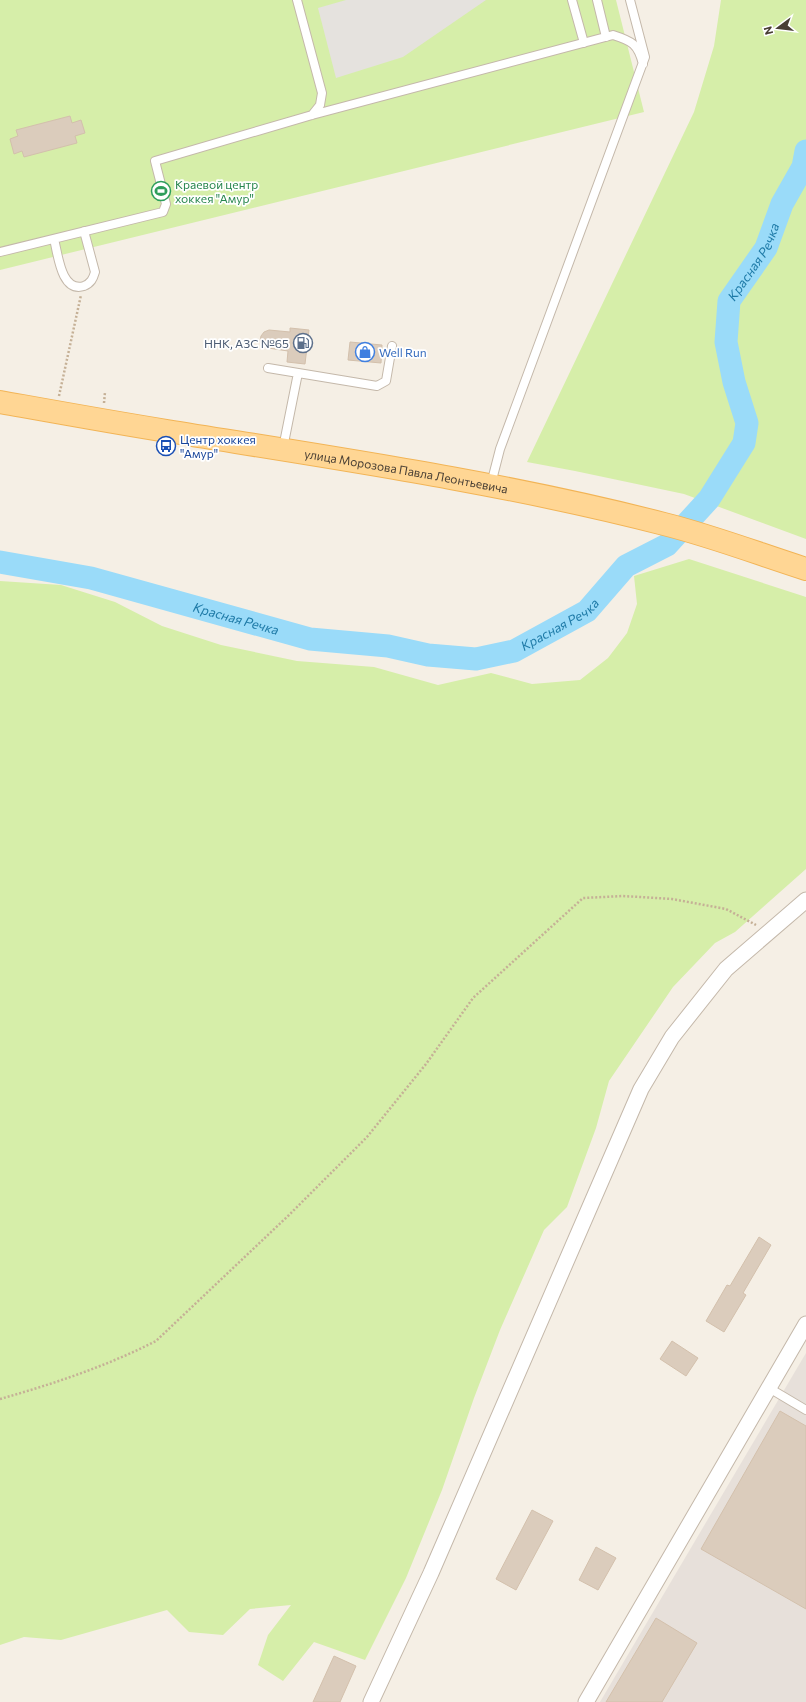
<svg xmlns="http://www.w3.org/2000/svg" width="806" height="1702" viewBox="0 0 806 1702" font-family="Commissioner,sans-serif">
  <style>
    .industrial { fill: #e7e0da }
    .green { fill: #d6eea9 }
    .parking { fill: #e5e2de }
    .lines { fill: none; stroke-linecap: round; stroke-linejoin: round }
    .river { stroke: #9adbf9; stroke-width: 23 }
    .building { fill: #dbccbc; stroke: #d3c0ac }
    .service-casing { stroke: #c4b8aa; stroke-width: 10 }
    .minor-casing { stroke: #c4b8aa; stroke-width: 17 }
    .primary-casing { stroke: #f2b456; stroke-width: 24 }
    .path { stroke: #c5b096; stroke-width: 2.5; stroke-dasharray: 2 2; stroke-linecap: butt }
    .service { stroke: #fff; stroke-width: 8 }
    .minor { stroke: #fff; stroke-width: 15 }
    .primary { stroke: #ffd694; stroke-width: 22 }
    .labels { text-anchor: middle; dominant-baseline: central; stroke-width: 3.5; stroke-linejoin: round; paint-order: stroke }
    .leisure-label { font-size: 12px; fill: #27864d; stroke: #fff; text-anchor: start }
    .service-label { font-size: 12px; fill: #4e5e75; stroke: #fff; text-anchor: end }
    .shop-label { font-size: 12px; fill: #366cbe; stroke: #fff; text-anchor: start }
    .transit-label { font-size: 12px; fill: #164399; stroke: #fff; text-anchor: start }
    .street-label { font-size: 12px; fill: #483e34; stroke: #fff }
    .water-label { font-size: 13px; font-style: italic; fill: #1e7aa7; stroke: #fff }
  </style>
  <rect width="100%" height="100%" fill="#f5efe5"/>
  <!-- industrial -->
  <path class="industrial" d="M 806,1353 L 806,1702 L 600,1702 Z"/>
  <!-- green -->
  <path class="green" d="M 0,0 L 616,0 L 644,112 L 0,270 Z
    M 721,0 L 806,0 L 806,539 L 684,494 L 575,471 L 527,462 L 694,112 L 714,46 Z
    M 689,559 L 806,597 L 806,869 L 735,932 L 715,943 L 673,987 L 609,1081 L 596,1128 L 567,1207 L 544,1230 L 500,1330 L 474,1398 L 442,1490 L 406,1578 L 365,1660 L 314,1642 L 283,1681 L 258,1665 L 268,1635 L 291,1605 L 250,1609 L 223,1635 L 189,1632 L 167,1610 L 61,1640 L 24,1637 L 0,1645 L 0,581 L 61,585 L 115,602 L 162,626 L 221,645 L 297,661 L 374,667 L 438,685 L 491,673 L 532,684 L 580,680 L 608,658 L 627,633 L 637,604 L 634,576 Z"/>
  <!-- parking -->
  <path class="parking" d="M 346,0 L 486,0 L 403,57 L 336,78 L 318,8 Z"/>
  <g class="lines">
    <!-- river -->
    <path class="river" id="s1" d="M 0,562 L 91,578 L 310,639 L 388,646 L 428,655 L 476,659 L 514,651 L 587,611 L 626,566 L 667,545 L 709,499 L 744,443 L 747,423 L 734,382 L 726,342 L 729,301 L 766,248 L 782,204 L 803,167 L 806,151"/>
  </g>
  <!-- building -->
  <path class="building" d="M 70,116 L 72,123 L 81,120 L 85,133 L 75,136 L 77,143 L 24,157 L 22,151 L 14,154 L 10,139 L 18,136 L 16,130 Z
    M 290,328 L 309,330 L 305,364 L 287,362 L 288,351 L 268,348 L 263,346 L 260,341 L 261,336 L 264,332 L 269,330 L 290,332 Z
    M 350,342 L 382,345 L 381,363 L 348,360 Z
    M 759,1237 L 771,1245 L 743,1293 L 746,1295 L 724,1332 L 706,1321 L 727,1285 L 730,1286 Z
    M 672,1341 L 698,1358 L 686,1376 L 660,1359 Z
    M 780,1411 L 806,1426 L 806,1609 L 701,1549 Z
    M 532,1510 L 553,1521 L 516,1590 L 496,1579 Z
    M 596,1547 L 616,1558 L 598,1590 L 579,1580 Z
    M 656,1618 L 697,1643 L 662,1702 L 606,1702 Z
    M 334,1656 L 356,1666 L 340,1702 L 313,1702 Z"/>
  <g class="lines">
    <!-- service casing -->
    <g class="service-casing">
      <path id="service" d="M 297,0 L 322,93 L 320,105 L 312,115
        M 572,0 L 584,43
        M 597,0 L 606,37
        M 54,239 C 58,254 61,293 84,286 C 91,283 93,279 95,272 L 84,231
        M 0,252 L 163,212 L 166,204 L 155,161 L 312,115 L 613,35 C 632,41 638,44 643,64
        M 268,368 L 377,386 L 386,381 L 392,346
        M 283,448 L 298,373
        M 491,484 L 500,449 L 645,57 L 630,0
        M 769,1388 L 806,1410"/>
    </g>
    <!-- minor casing -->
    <g class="minor-casing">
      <path id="minor" d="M 371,1702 L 431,1573 L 641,1089 L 672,1037 L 726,969 L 806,900
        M 586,1702 L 806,1324"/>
    </g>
    <!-- primary casing -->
    <g class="primary-casing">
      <g id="primary">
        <path id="s2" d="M 0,402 C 56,412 111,422 167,431 C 334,458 501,482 664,524 C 712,536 759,554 806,569"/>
      </g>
    </g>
    <!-- path -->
    <path class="path" d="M 59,396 L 81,295
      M 104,403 L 105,392
      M 0,1399 C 53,1384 107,1366 156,1341 L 289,1215 L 367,1137 L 426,1064 L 473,998 L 583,898 L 623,896 L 672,899 L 726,909 L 756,925"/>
    <!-- service -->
    <use href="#service" class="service"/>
    <!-- minor -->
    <use href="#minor" class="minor"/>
    <!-- primary -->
    <use href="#primary" class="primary"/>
  </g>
  <!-- icons -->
  <defs>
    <g id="stadium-ring" transform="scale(1)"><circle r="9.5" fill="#fff" stroke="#2e9e5b" stroke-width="1.5"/><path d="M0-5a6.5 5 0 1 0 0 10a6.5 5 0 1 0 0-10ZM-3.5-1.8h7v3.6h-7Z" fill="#2e9e5b"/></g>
    <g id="fuel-ring" transform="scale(1)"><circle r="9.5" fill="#fff" stroke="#5c6f8a" stroke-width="1.5"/><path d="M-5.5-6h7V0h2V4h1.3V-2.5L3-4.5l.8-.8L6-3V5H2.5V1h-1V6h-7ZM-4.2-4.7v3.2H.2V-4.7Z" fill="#5c6f8a"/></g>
    <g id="shop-ring" transform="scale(1)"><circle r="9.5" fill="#fff" stroke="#3f7fe0" stroke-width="1.5"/><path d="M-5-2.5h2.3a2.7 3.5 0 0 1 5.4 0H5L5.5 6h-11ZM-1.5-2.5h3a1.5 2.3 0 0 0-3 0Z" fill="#3f7fe0"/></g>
    <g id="bus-ring" transform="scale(1)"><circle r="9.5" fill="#fff" stroke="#1a4fb4" stroke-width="1.5"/><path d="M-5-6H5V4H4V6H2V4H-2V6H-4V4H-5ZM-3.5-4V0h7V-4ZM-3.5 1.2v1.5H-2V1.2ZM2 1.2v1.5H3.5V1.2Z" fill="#1a4fb4"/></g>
  </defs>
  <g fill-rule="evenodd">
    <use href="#stadium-ring" x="161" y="191"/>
    <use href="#fuel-ring" x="303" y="343"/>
    <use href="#shop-ring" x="365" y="352"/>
    <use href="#bus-ring" x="166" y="446"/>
  </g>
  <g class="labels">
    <!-- leisure labels -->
    <g class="leisure-label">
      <text x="175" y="184">Краевой центр<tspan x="175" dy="14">хоккея "Амур"</tspan></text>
    </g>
    <!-- service labels -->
    <g class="service-label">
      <text x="289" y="343">ННК, АЗС №65</text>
    </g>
    <!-- shop labels -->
    <g class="shop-label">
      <text x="379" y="352">Well Run</text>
    </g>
    <!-- transit labels -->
    <g class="transit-label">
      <text x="180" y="439">Центр хоккея<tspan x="180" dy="14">"Амур"</tspan></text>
    </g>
    <!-- street labels -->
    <g class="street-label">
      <text stroke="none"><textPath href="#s2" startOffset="412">улица Морозова Павла Леонтьевича</textPath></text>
    </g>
    <!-- water labels -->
    <g class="water-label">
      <text stroke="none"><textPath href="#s1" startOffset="1035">Красная Речка</textPath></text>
      <text stroke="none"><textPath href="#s1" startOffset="243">Красная Речка</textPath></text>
      <text stroke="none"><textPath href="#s1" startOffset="579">Красная Речка</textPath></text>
    </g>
  </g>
  <!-- north arrow -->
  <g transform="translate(778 28) rotate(255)" stroke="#ffffff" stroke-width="3" paint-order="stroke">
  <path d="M0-3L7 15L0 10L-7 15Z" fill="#483e34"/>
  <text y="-6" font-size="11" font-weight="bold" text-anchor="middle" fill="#483e34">N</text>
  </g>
</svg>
